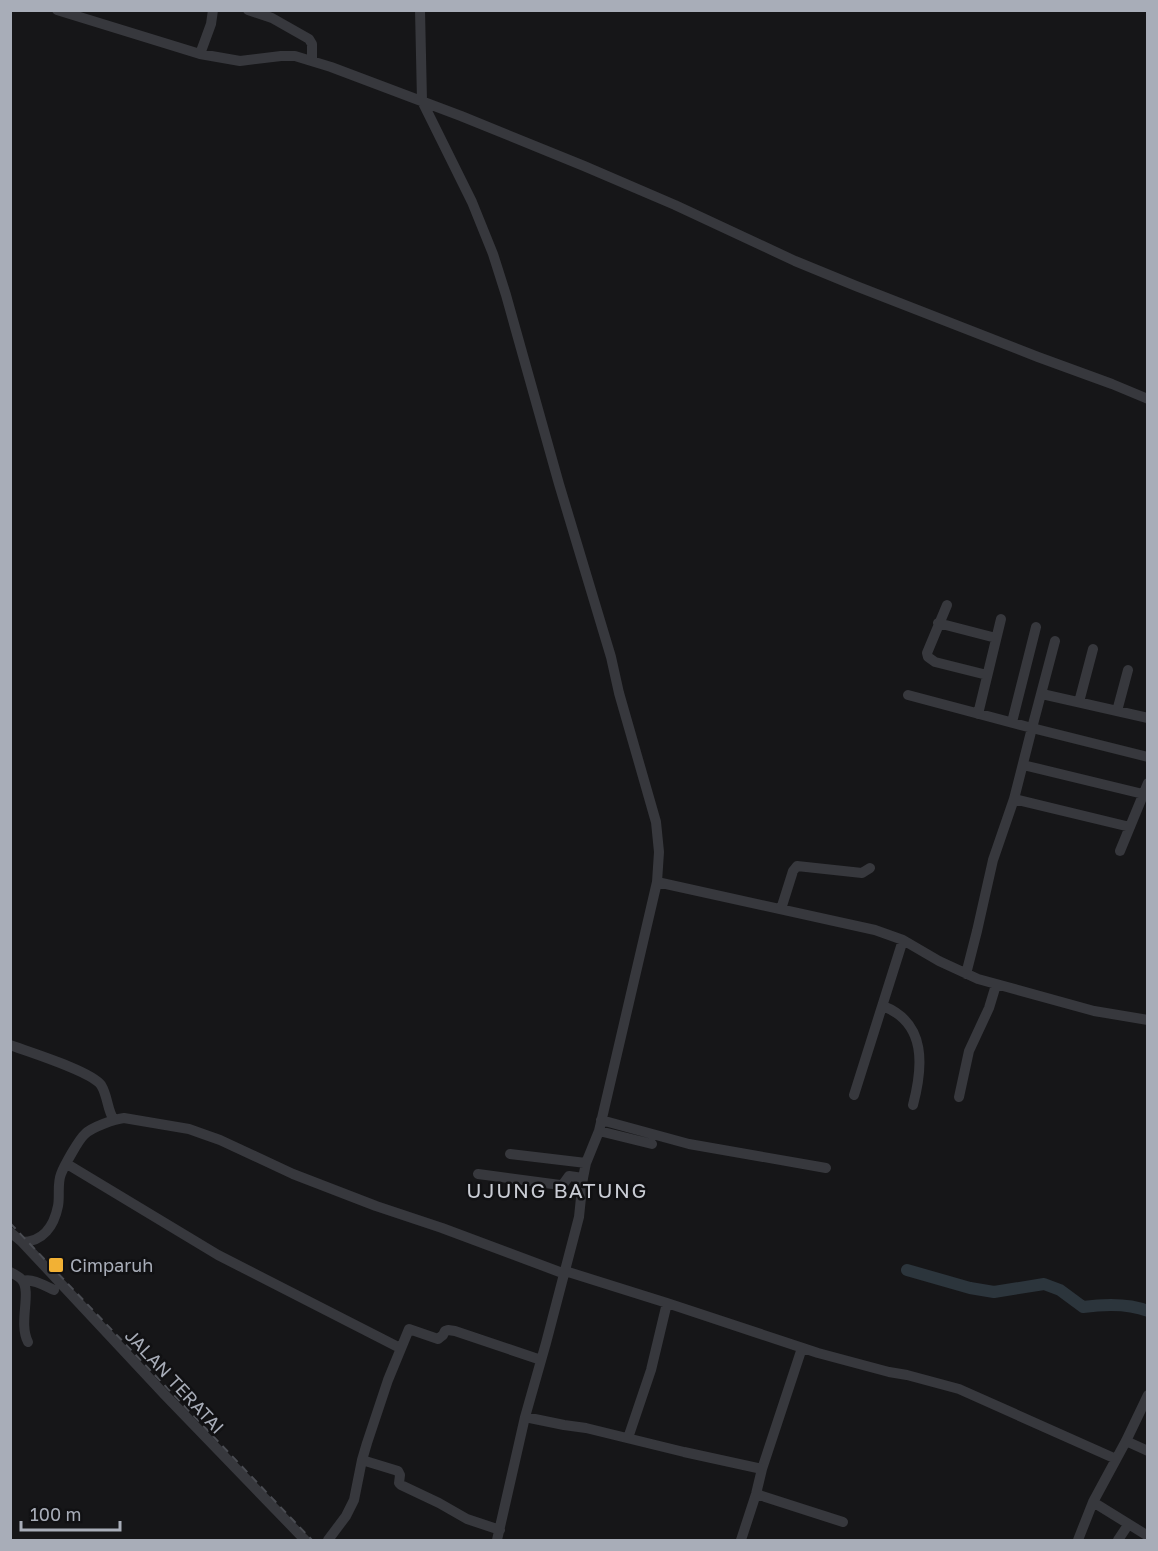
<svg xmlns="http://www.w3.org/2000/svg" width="1158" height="1551" viewBox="0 0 1158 1551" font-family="'Golos Text',sans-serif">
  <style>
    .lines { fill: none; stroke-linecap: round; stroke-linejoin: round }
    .river { stroke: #2c353c; stroke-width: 12 }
    .minor { stroke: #37383d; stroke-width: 10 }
    .rail { stroke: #4a4c52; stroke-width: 2; stroke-dasharray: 8 6; stroke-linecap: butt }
    .poi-dot { fill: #f2b134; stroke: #111113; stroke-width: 2 }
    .labels { text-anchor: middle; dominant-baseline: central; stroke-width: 5; stroke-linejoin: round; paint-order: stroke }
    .poi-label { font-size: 18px; fill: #a8adb8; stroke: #111113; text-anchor: start }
    .street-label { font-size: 18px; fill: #a8adb8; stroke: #111113 }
    .quarter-label { font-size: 21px; letter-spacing: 1.5px; fill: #c9ccd4; stroke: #111113 }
  </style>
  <rect width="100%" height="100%" fill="#161618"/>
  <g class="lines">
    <!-- river -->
    <path class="river" d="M 907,1270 L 970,1288 L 994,1292 L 1044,1284 L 1060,1290 L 1083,1307 C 1105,1304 1128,1303 1148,1311"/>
    <!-- minor -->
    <path class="minor" d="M 57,10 L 200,54 L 240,61 L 281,56 L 295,56 L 331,67 L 461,116 L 584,166 L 675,205 L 795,261 L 856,286 L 1038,357 L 1112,384 L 1148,399
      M 248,10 L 272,18 L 309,39 L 312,44 L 312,61
      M 420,10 L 422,101 L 472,202 L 493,254 L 506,295 L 559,484 L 611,657 L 619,693 L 656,822 L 659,852 L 657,882
      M 200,54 L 211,24 L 213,10
      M 947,605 L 927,653 L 928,657 L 935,662 L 987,675
      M 938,623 L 996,638
      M 1042,694 L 1148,718
      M 908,695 L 1032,728 L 1055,641
      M 1079,702 L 1093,649
      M 1117,711 L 1128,670
      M 978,714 L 1001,619
      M 1012,722 L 1036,627
      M 1023,765 L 1143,794
      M 1014,799 L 1130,827
      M 1120,851 L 1148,783
      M 781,909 L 793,871 L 797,866 L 862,873 L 870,868
      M 966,974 L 977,931 L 993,860 L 1014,799 L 1032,728 L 1148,757
      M 883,1006 C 927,1023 923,1067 913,1105
      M 10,1045 C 29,1052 91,1071 101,1085 C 108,1096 107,1110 114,1120
      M 854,1095 L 903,940
      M 959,1097 L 969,1051 L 989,1008 L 996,985
      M 601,1120 L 689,1144 L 826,1168
      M 599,1131 L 652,1144
      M 510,1154 L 586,1163
      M 67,1164 L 218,1255 L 400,1348
      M 478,1174 L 560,1185 L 564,1183 L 569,1176 L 583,1178
      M 10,1232 L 22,1242 L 165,1395 L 305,1540
      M 22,1242 C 43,1242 54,1226 58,1206 C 60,1196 57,1184 61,1174 C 64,1166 79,1139 85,1134 C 92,1127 115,1119 124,1118 L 189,1129 L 203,1134 L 220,1140 L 293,1174 L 376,1206 L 442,1228 L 565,1274
      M 565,1271 L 667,1303 L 818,1353 L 889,1372 L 907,1375 L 959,1389 L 1116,1459
      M 10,1272 C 14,1274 20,1277 22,1280 C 32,1292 18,1323 28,1342
      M 23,1281 C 33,1278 45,1286 54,1290
      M 525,1417 L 564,1425 L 586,1428 L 684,1452 L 762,1469
      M 628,1438 L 651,1370 L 667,1303
      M 1126,1441 L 1148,1451
      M 362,1460 L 398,1471 L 400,1475 L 399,1483 L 401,1485 L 439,1503 L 467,1519 L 500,1530
      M 756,1494 L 843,1522
      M 1093,1502 L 1148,1536
      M 328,1540 L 346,1516 L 354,1500 L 362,1460 L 367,1443 L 388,1380 L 409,1329 L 438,1339 L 443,1335 L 445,1331 L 448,1330 L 455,1331 L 541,1360
      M 497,1540 L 525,1417 L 546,1343 L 579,1217 L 583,1178 L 586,1163 L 599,1131 L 657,882 L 875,930 L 903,940 L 939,961 L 978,979 L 1094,1011 L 1148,1020
      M 741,1540 L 756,1494 L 762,1469 L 802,1348
      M 1078,1540 L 1093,1502 L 1126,1441 L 1148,1395
      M 1118,1540 L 1128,1525"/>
    <!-- rail -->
    <path class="rail" d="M 10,1223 L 312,1540"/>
  </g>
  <!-- markers -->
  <rect class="poi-dot" x="48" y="1257" width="16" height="16" rx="3"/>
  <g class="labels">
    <!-- poi labels -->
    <g class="poi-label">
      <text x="70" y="1265">Cimparuh</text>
    </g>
    <!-- street labels -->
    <g class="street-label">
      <text transform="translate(175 1381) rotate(47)">JALAN TERATAI</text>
    </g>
    <!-- quarter labels -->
    <g class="quarter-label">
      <text x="557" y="1190">UJUNG BATUNG</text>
    </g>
  </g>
  <!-- border -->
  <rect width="1158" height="1551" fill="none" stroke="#a8adb8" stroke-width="24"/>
  <!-- scale -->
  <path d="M21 1521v9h99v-9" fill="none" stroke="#a8adb8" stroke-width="3"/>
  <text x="30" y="1521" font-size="18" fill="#a8adb8" stroke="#111113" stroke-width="4.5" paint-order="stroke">100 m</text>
</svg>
